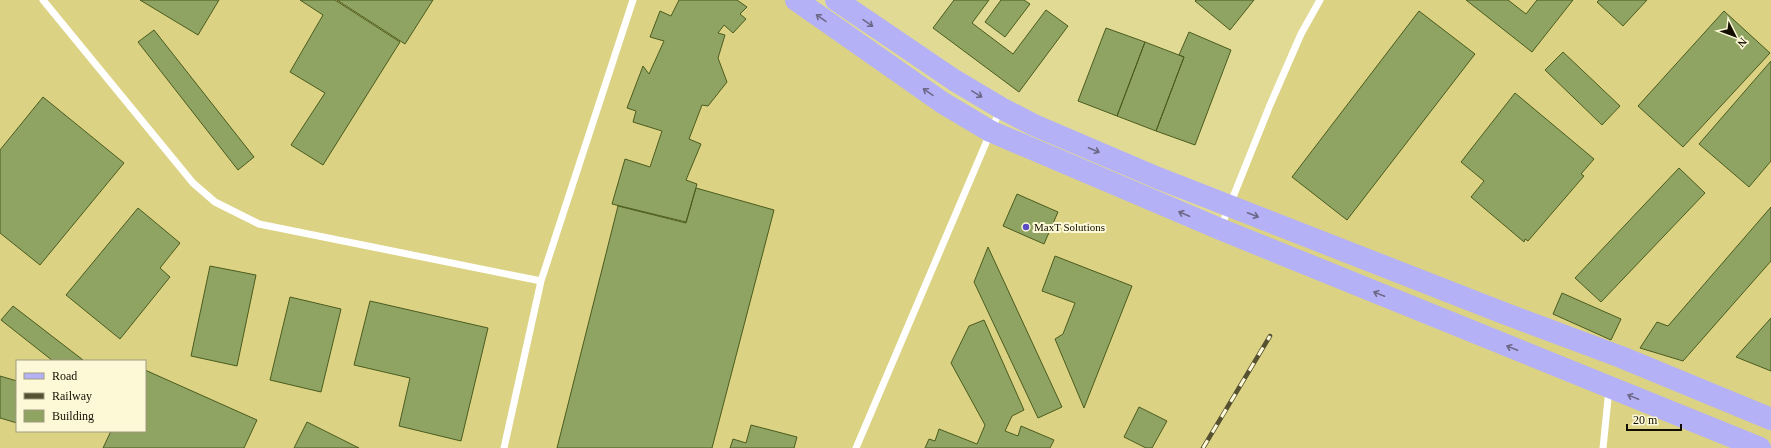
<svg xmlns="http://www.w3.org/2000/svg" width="1771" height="448" viewBox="0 0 1771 448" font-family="Georgia,serif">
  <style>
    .built { fill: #dbd284; fill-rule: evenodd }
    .building { fill: #8fa363; stroke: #4b5c1d }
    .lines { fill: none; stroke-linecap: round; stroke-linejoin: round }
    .service { stroke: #fff; stroke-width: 7 }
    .primary { stroke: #b5b1f6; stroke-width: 22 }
    .rail-casing { stroke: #565130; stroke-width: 4.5 }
    .rail { stroke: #fdf9d7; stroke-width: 3; stroke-dasharray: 9; stroke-linecap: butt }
    .oneway { stroke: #6c6887 }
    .poi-dot { fill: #5a4dc5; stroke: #fdf9d7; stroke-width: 1.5 }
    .labels { text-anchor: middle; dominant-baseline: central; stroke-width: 4; stroke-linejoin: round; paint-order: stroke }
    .poi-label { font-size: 11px; fill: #120e00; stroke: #fdf9d7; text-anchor: start }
  </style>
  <rect width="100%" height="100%" fill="#e1da94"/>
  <!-- built -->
  <path class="built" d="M 0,0 L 796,0 L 943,102 L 1220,229 L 1229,205 L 1320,0 L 1771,0 L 1771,448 L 0,448 ZM 17,361 L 145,361 L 145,431 L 17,431 Z"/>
  <!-- building -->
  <path class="building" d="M 140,0 L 219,0 L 198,35 Z
    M 300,0 L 335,0 L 400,42 L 323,165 L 291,145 L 325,93 L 290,72 L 323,15 Z
    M 337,0 L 433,0 L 405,44 Z
    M 679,0 L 737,0 L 747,7 L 740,14 L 746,19 L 733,33 L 724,25 L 718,33 L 725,35 L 718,58 L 727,82 L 708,106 L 702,105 L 689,139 L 701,144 L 686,180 L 697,184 L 686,222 L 612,204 L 625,159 L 650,167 L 662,131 L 633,122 L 636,111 L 627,108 L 643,66 L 649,74 L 664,41 L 650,37 L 660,11 L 671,16 Z
    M 954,0 L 989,0 L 972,23 L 1013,54 L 1046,10 L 1068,26 L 1019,92 L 933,28 Z
    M 1001,0 L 1024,0 L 1030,4 L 1005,37 L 985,22 Z
    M 1196,0 L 1254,0 L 1230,30 L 1195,1 Z
    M 1466,0 L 1508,0 L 1526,14 L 1537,0 L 1573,0 L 1532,52 Z
    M 1599,0 L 1647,0 L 1623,26 L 1597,2 Z
    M 1419,11 L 1475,54 L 1347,220 L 1292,177 Z
    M 1724,11 L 1770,53 L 1683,147 L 1638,106 Z
    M 1106,28 L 1145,42 L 1117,116 L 1078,101 Z
    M 154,30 L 254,157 L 238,170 L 138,42 Z
    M 1189,32 L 1231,50 L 1195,145 L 1156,131 L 1184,57 L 1179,55 Z
    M 1145,42 L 1184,57 L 1156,131 L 1117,116 Z
    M 1563,52 L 1620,106 L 1602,125 L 1545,70 Z
    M 1771,61 L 1771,161 L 1749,187 L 1699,144 Z
    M 1515,93 L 1594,159 L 1581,174 L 1584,176 L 1528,241 L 1525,239 L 1524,242 L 1471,197 L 1484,181 L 1461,162 Z
    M 43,97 L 124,163 L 40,265 L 0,233 L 0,150 Z
    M 1679,168 L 1705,193 L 1601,302 L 1575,278 Z
    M 696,188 L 774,210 L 712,448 L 557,448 L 618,206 L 686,223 Z
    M 1017,194 L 1058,212 L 1044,244 L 1003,226 Z
    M 1771,207 L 1771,261 L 1683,361 L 1640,348 L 1657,322 L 1668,326 Z
    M 138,208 L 180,243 L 160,268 L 170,277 L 120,339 L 66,295 Z
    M 988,247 L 1062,407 L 1038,418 L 974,282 Z
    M 1055,256 L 1132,286 L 1084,408 L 1055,339 L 1063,334 L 1075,303 L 1042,291 Z
    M 210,266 L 256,275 L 237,366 L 191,356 Z
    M 1562,293 L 1621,319 L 1611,340 L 1553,314 Z
    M 290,297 L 341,309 L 321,392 L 270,380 Z
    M 370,301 L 488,328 L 461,441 L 399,426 L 410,378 L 354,365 Z
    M 13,306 L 83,360 L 53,361 L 1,320 Z
    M 1771,318 L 1771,371 L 1736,357 Z
    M 984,320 L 1024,410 L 1012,416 L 1005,431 L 1018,436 L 1021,426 L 1054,440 L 1050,448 L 925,448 L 929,439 L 935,441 L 939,429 L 977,444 L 985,425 L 951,363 L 969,326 Z
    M 145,370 L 257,420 L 244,448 L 103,448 L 111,431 L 145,431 Z
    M 0,376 L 17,381 L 17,423 L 0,418 Z
    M 1139,407 L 1167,421 L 1152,448 L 1146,448 L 1124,437 Z
    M 307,422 L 359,448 L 294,448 Z
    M 751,425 L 797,437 L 794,448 L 730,448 L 733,439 L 746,443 Z"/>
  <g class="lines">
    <!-- service -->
    <path class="service" d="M 43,0 L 193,183 L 215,202 L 259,224 L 541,281
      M 1221,227 L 1270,105 L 1301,34 L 1320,0
      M 504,448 L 541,281 L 633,0
      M 856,448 L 1000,110
      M 1603,448 L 1609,389"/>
    <!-- primary -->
    <path class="primary" d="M 796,0 L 943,103 L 990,131 L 1220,229 L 1760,448
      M 836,0 L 954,80 L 1001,108 L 1034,125 L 1158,178 L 1506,314 L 1621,357 L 1771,419"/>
    <!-- rail casing -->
    <g class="rail-casing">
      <path id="rail" d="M 1203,448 L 1270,336"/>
    </g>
    <!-- rail -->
    <use href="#rail" class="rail"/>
  </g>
  <!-- one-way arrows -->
  <defs><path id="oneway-shaft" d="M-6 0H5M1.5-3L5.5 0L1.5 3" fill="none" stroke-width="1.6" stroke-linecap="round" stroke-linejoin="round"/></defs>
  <g class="oneway">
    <use href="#oneway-shaft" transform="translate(821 18) rotate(-145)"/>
    <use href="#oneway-shaft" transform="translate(868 23) rotate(35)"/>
    <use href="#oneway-shaft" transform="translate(928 92) rotate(-145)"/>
    <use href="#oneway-shaft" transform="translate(977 94) rotate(31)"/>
    <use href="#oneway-shaft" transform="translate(1094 150) rotate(23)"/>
    <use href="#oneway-shaft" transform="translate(1184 214) rotate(-157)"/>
    <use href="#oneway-shaft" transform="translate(1253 215) rotate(21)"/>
    <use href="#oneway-shaft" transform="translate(1379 294) rotate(-158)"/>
    <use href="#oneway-shaft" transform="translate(1512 348) rotate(-158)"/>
    <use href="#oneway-shaft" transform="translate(1633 397) rotate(-158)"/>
  </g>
  <!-- markers -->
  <circle class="poi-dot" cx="1026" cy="227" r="4"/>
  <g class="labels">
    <!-- poi labels -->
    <g class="poi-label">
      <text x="1034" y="227">MaxT Solutions</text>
    </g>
  </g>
  <!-- legend -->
  <rect x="16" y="360" width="130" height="72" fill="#fdf9d7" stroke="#9f9b81"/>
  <rect x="24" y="373" width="20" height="6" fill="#b5b1f6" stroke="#9f9b81"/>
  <text x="52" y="380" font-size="12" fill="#120e00">Road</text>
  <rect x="24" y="393" width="20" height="6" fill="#565130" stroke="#9f9b81"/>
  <text x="52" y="400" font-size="12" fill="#120e00">Railway</text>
  <rect x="24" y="410" width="20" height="12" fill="#8fa363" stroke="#9f9b81"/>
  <text x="52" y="420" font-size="12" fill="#120e00">Building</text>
  <!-- north arrow -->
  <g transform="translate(1735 36) rotate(132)" stroke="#fdf9d7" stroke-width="3" paint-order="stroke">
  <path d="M0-3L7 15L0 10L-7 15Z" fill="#120e00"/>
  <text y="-6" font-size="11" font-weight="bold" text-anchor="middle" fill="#120e00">N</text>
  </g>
  <!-- scale -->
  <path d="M1627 424v6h54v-6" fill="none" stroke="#120e00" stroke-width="2"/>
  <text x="1633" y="424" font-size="12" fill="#120e00" stroke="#fdf9d7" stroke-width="3" paint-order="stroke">20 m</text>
</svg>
